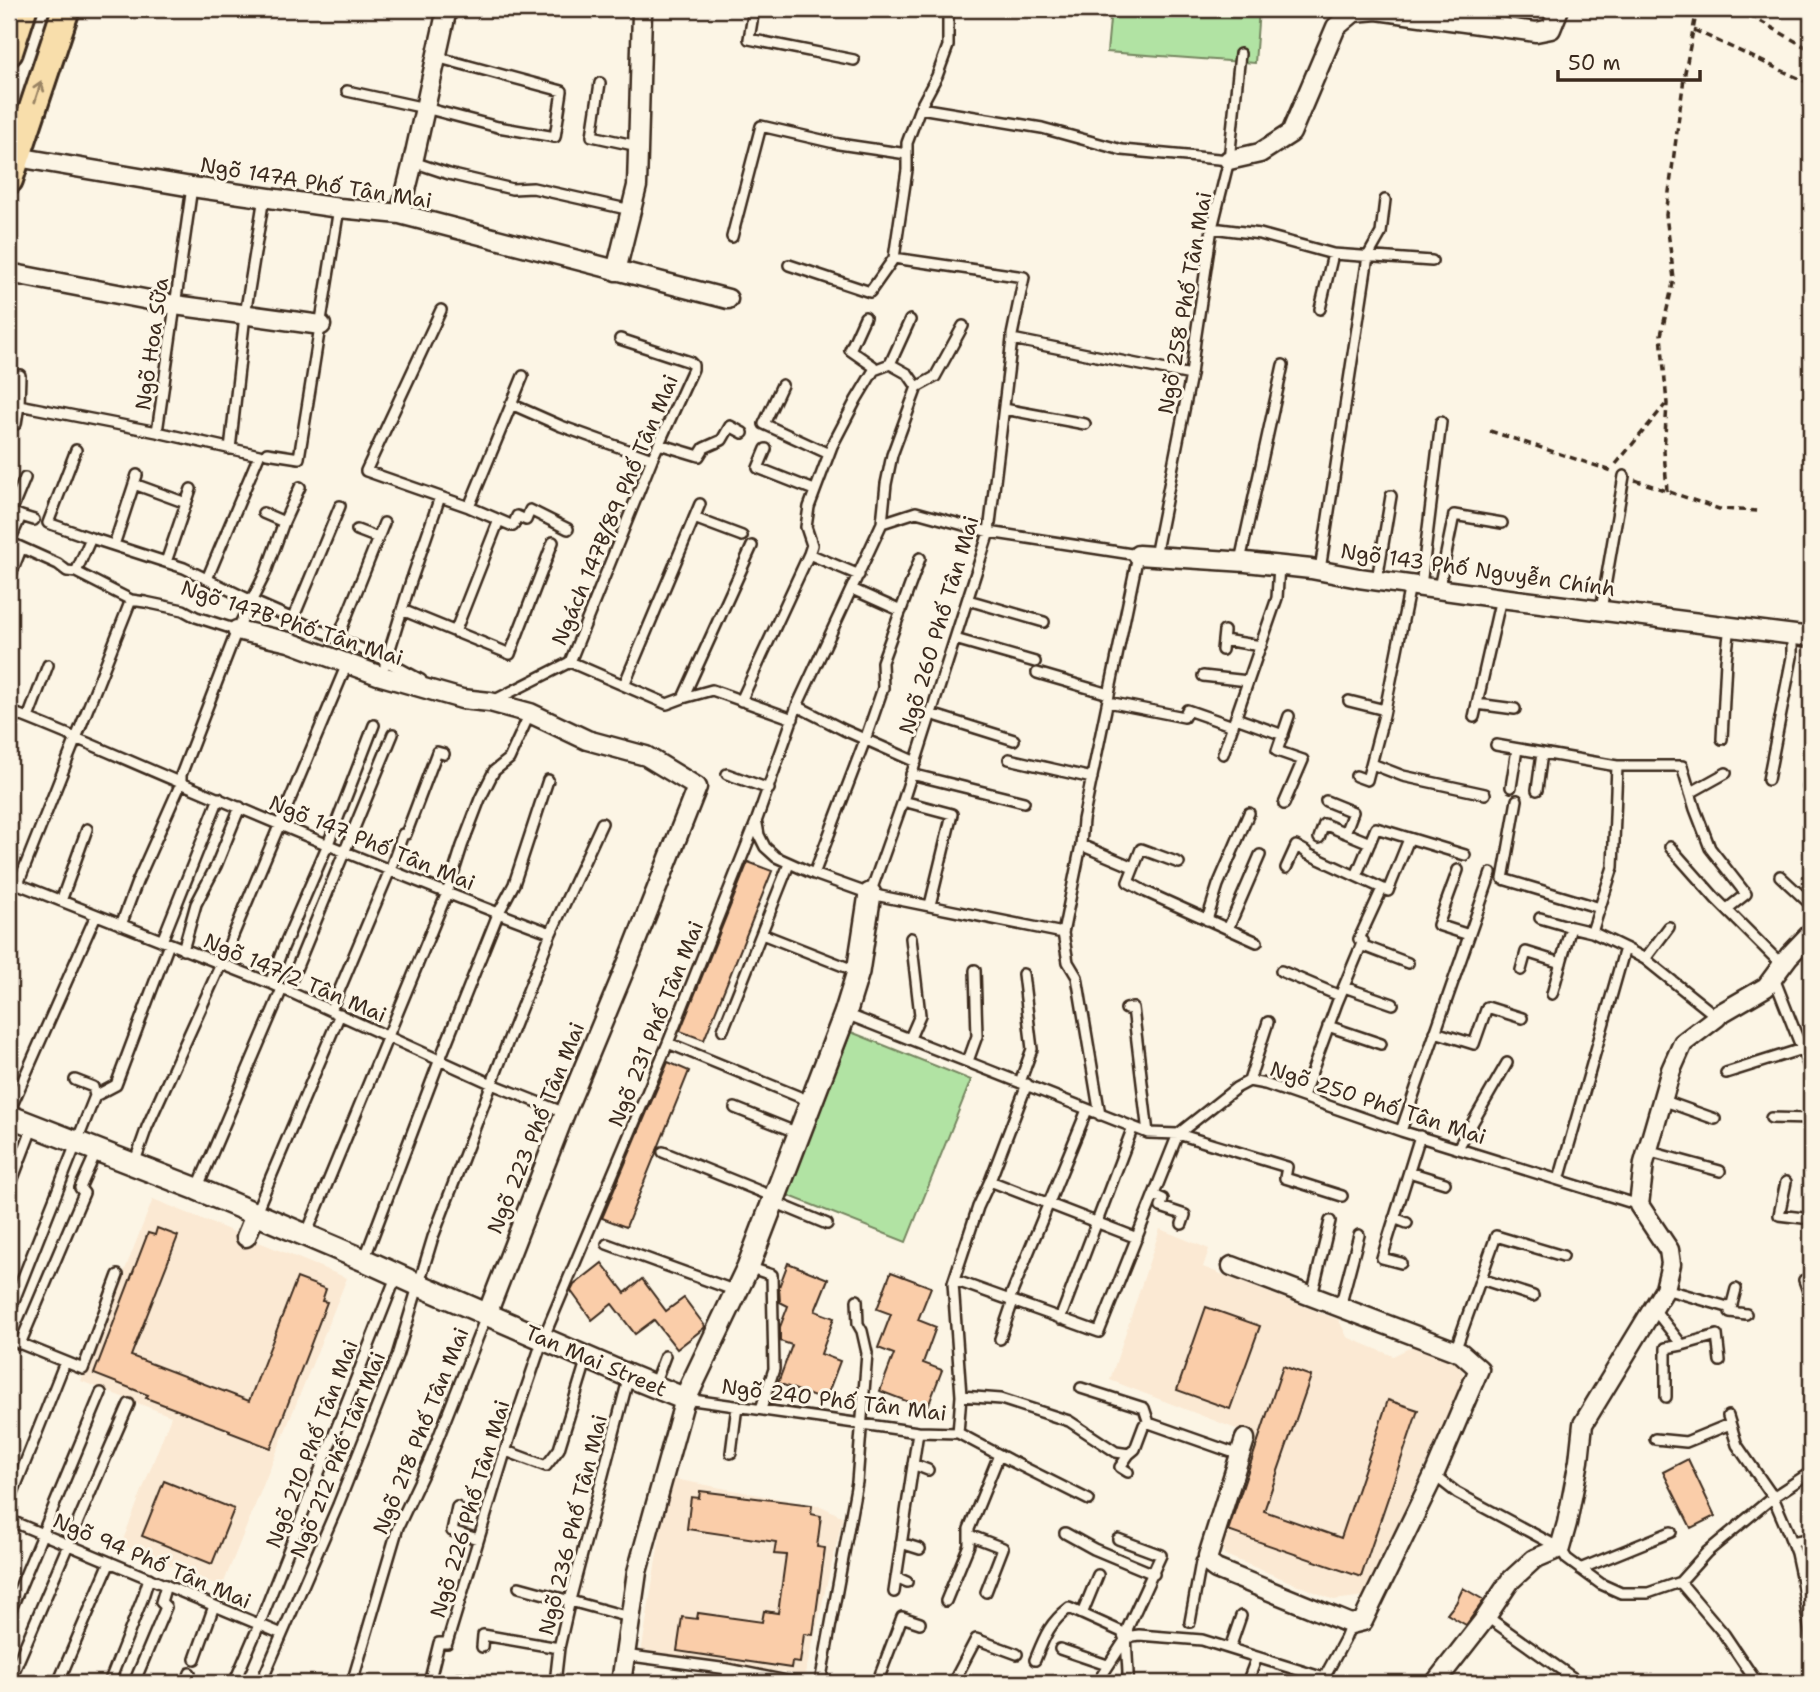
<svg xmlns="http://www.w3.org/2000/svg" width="1820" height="1692" viewBox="0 0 1820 1692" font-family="'Shantell Sans',sans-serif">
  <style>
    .built { fill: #fbe9d3 }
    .green { fill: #b1e3a3; stroke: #768660; stroke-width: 2 }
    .building { fill: #facda9; stroke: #3b2a1e; stroke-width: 2 }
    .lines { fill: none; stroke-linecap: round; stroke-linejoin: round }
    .service-casing { stroke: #3b2a1e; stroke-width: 14 }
    .minor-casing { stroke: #3b2a1e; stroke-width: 23 }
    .tertiary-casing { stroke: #3b2a1e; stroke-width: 26 }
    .primary-casing { stroke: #3b2a1e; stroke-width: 32 }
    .path { stroke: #3b2a1e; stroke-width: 3.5; stroke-dasharray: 7 5; stroke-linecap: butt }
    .service { stroke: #fcf5e5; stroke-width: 9 }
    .minor { stroke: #fcf5e5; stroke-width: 18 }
    .tertiary { stroke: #fcf5e5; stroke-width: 21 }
    .primary { stroke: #f8deab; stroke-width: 26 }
    .oneway { stroke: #9a8464 }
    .labels { text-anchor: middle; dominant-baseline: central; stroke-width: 6; stroke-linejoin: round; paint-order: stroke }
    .street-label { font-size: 21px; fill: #3b2a1e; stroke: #fcf5e5 }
  </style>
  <rect width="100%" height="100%" fill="#fcf5e5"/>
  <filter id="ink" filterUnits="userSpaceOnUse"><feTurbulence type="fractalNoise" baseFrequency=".0143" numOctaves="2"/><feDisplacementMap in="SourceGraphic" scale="14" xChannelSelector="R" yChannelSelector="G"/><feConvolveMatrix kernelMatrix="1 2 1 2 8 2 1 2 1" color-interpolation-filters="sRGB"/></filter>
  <g filter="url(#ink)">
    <!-- built -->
    <path class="built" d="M 153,1199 L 347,1278 L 222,1587 L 121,1545 L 171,1416 L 81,1381 Z
      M 1160,1229 L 1209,1249 L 1203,1267 L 1339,1320 L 1347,1337 L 1393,1356 L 1413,1346 L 1460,1363 L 1465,1379 L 1365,1596 L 1334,1600 L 1225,1555 L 1218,1540 L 1249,1434 L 1110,1380 Z
      M 669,1478 L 823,1507 L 843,1517 L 805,1675 L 641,1654 Z"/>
    <!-- green -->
    <path class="green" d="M 1111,9 L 1259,9 L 1255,63 L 1107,52 Z
      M 851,1032 L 971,1080 L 906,1242 L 787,1195 Z"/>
    <!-- building -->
    <path class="building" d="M 748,862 L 772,871 L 704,1040 L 680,1031 Z
      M 668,1062 L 689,1071 L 626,1227 L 602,1218 Z
      M 157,1228 L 178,1236 L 131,1356 L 249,1401 L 297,1278 L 326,1289 L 322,1301 L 327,1302 L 271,1448 L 229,1432 L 230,1430 L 146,1398 L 148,1395 L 94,1374 L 148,1233 L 155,1235 Z
      M 602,1263 L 625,1293 L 642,1279 L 666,1311 L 684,1298 L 705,1326 L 704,1328 L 677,1349 L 654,1320 L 635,1334 L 612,1304 L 592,1320 L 571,1291 L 574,1285 Z
      M 788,1263 L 828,1279 L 815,1311 L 834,1318 L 821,1354 L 840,1361 L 825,1401 L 778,1383 L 792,1345 L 780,1341 L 780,1327 L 788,1306 L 780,1302 L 779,1287 Z
      M 891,1272 L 931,1287 L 918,1320 L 936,1327 L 923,1363 L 942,1370 L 927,1409 L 880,1391 L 894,1354 L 878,1348 L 891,1314 L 877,1309 Z
      M 1206,1307 L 1260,1326 L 1230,1409 L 1177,1390 Z
      M 1283,1366 L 1311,1376 L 1264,1511 L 1341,1538 L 1388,1400 L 1418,1410 L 1361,1577 L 1228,1531 Z
      M 1688,1459 L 1715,1516 L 1691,1528 L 1663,1472 Z
      M 164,1481 L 234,1509 L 212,1564 L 142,1536 Z
      M 700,1491 L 812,1505 L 811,1514 L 821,1516 L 817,1547 L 825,1548 L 813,1635 L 804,1634 L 800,1663 L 792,1662 L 791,1668 L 677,1651 L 682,1617 L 697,1619 L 698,1613 L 762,1622 L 764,1611 L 778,1613 L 786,1555 L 774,1554 L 776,1542 L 687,1529 L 691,1497 L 699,1498 Z
      M 1463,1588 L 1484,1600 L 1466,1625 L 1447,1614 L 1456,1603 Z"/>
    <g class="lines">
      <!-- service casing -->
      <g class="service-casing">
        <path id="service" d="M 754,9 L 749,39 L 854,60
          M 600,83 L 592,136 L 638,146
          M 347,91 L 425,108 L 498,127 L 555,137 L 562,91 L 436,57
          M 920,108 L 1042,128 L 1122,150 L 1229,160
          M 413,162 L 449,174 L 512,189 L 533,188 L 631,210
          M 192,187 L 157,432 L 259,455 L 207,579
          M 1212,228 L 1260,234 L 1333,254 L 1432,261
          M 732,237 L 761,126 L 839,144 L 907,154
          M 789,265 L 870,292 L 894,258 L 907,170 L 907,143 L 920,108 L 937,76 L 948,46 L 948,9
          M 1320,309 L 1333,254
          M 441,310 L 366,471 L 469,507 L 523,376
          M 865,317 L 850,350 L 873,366 L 874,370
          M 1012,339 L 1191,375
          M 782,385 L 764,424 L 829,454
          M 917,387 L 935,377 L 963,326
          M 511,404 L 561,426 L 652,459
          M 19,405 L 20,375
          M 1004,409 L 1085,424
          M 9,422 L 16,424 L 19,405 L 157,432
          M 659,444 L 699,456 L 704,448 L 722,440 L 730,426 L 743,433
          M 230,449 L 245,315 L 264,197
          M 766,449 L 758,468 L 814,490
          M 76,450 L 48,523 L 91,538
          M 267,453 L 299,458 L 339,208
          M 134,484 L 186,503
          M 469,507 L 513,526 L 517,516 L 526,520 L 530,510 L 568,529
          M 263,513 L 284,522
          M 21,516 L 34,520
          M 694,518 L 742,536
          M 882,523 L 886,484 L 892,455 L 917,387 L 908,374 L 890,364
          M 357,530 L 378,538
          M 9,542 L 58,564 L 67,571 L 76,572 L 131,600 L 145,602 L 183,610 L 196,617 L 237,630
          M 9,543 L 21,516 L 11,512 L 25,478
          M 114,545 L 137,475
          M 809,554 L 859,575
          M 1155,556 L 1191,375 L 1195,341 L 1212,228 L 1229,160 L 1240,54
          M 1240,561 L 1283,365
          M 166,562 L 191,489
          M 1320,570 L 1368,256 L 1381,233 L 1385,200
          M 76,572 L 91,538 L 184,568 L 252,601 L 371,653 L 421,680
          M 9,580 L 21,549
          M 1377,580 L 1391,496
          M 1421,586 L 1441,422
          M 1439,588 L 1454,515 L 1502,523
          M 852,589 L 901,611
          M 968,600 L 1044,622
          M 402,610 L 510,654 L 553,542
          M 1601,610 L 1624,476
          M 293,619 L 340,506
          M 455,632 L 499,520
          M 338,638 L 384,523
          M 955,639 L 1035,662
          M 1224,640 L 1261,646
          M 1222,650 L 1224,631
          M 570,662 L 652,459 L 693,369 L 693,365 L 690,362 L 620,339
          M 385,665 L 410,584 L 440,497
          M 1037,673 L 1109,694
          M 1203,676 L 1248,681
          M 624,685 L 700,504
          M 683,698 L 752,546
          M 741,701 L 809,554 L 812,545 L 806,527 L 809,507 L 832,446 L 856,400 L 874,370 L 890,364 L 910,320
          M 1349,701 L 1385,710
          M 491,702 L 570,662 L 667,704 L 683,698 L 712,690 L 793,719
          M 1108,702 L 1184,717 L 1187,710 L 1233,726
          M 1477,704 L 1515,709
          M 797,706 L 844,730 L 916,762
          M 9,711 C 67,733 124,759 181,783 C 303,835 427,887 551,933
          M 931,714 L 1014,740
          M 1474,717 L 1501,598
          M 28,718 L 48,665
          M 1236,718 L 1283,735
          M 1722,739 L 1726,660 L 1730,626
          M 1496,745 L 1617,766 L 1682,766 L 1695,809 L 1710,848 L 1746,894 L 1727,909
          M 1223,754 L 1277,598 L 1279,565
          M 1009,759 L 1092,778
          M 1372,764 L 1403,776 L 1485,794
          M 1617,766 L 1613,867 L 1592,932 L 1625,948
          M 727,774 L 769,789
          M 911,774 L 1024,802
          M 1356,776 L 1367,780 L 1384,715 L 1410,585
          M 1768,780 L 1792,657 L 1792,635
          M 1511,787 L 1517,749
          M 1808,787 L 1811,787
          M 1537,790 L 1542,753
          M 1690,793 L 1726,773
          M 1517,800 L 1503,879 L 1600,908
          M 903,801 L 952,814 L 930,905
          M 1326,801 L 1353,812 L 1345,833
          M 1284,804 L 1303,760 L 1277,751 L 1289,716
          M 757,824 L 759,835 L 765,847 L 776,857 L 814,874 L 870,894 L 1063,933
          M 1319,838 L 1324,824 L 1370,843
          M 1081,845 L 1133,867
          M 1670,847 L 1716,899 L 1783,966
          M 1179,863 L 1141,849 L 1128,882 L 1146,892 L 1257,942
          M 1286,868 L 1296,846 L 1305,851 L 1308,854 L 1388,891 L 1409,839
          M 1458,870 L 1438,925 L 1469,935
          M 814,874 L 865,740 L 883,688 L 882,662 L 920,558
          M 1356,876 L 1376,828 L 1465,855
          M 1780,876 L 1811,905
          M 9,882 L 18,884 L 270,983 L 492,1084 L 565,1113
          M 18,884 L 131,600
          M 870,894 L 903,801 L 989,532 L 1012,339 L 1012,335 L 1024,277 L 894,258
          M 61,901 L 87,829
          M 1540,918 L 1571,927
          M 1207,920 L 1218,885 L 1249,813
          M 121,925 L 137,882 L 181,783 L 181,775 L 237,630 L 266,572 L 284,522 L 300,487
          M 1228,929 L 1260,855
          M 762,934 L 856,971
          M 162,941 L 219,798
          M 1361,945 L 1408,963
          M 183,950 L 196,904 L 216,866 L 240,807
          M 1645,959 L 1669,927
          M 1521,970 L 1526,952 L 1561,963
          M 1281,971 L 1340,996
          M 1774,978 L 1811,1072
          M 270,983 L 283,948 L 328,844 L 374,725
          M 1344,987 L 1393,1004
          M 287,991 L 393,734
          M 1552,994 L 1571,927 L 1592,932
          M 1126,1009 L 1133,1008 L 1148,1133
          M 331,1010 L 390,870 L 403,834 L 406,834 L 437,752 L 444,754
          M 846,1014 L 1148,1133 L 1178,1134 L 1236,1088 L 1249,1081 L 1265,1084 L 1401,1131 L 1639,1205
          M 1328,1026 L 1381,1044
          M 723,1030 L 789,864
          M 1435,1032 L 1474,1044 L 1487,1007 L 1522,1018
          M 910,1038 L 920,1015 L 911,938
          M 668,1043 L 812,1102
          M 968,1061 L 977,1036 L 975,970
          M 1726,1073 L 1802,1049
          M 75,1080 L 93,1087 L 95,1096
          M 1249,1081 L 1268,1022
          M 1020,1082 L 1032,1049 L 1023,974
          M 1303,1096 L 1337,1003 L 1363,941 L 1359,939 L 1382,889
          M 1662,1100 L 1715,1119
          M 735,1108 L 798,1133
          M 9,1112 L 96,915
          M 1771,1118 L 1811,1119
          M 1401,1131 L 1491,873
          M 1458,1148 L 1507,1063
          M 1647,1151 L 1720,1171
          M 663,1152 L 774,1197
          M 134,1164 L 147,1127 L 221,964 L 347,664
          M 1409,1172 L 1445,1183
          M 1559,1180 L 1625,948 L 1645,959 L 1716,1016
          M 990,1181 L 1137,1238
          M 1786,1182 L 1779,1215 L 1811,1219
          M 9,1189 L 33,1126
          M 197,1189 L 282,989
          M 1154,1195 L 1163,1199 L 1161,1207 L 1185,1215 L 1182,1224
          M 774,1202 L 827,1224
          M 256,1212 L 340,1014
          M 1394,1218 L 1407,1223
          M 306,1235 L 447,893 L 462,846 L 480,799 L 494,771 L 509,759 L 530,713
          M 607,1244 L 736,1291
          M 364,1260 L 440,1059 L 498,914 L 514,884 L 548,780
          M 1401,1263 L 1382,1258 L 1420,1136
          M 748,1267 L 772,1275 L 774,1369 L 761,1409
          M 1481,1279 L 1533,1296
          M 954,1280 L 1099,1332 L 1178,1134 L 1287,1167 L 1285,1178 L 1342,1196
          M 1804,1280 L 1811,1300
          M 1665,1289 L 1731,1308
          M 1736,1289 L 1730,1312 L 1746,1314
          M 1312,1296 L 1330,1221
          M 1009,1300 L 1087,1110
          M 1340,1307 L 1359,1235
          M 1653,1308 L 1682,1345 L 1666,1348 L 1666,1397
          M 9,1313 L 95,1096 L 116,1085 L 169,944
          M 1060,1319 L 1133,1127
          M 9,1339 L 83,1369 L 118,1275
          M 1000,1339 L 1013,1301
          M 20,1344 L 84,1193 L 80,1188 L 97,1150
          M 1682,1345 L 1717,1335 L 1720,1361
          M 1455,1351 L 1496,1236 L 1563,1256
          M 654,1385 L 665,1356
          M 1081,1388 L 1144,1408 L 1149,1423
          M 961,1396 L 1001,1399 L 1069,1421 L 1116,1452 L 1129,1454 L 1135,1449 L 1144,1425 L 1149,1423 L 1240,1455
          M 686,1399 L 918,1432 L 958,1433 L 1009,1460 L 1089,1500
          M 1728,1416 L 1737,1445 L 1773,1497 L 1788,1532 L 1796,1553 L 1801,1576 L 1811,1639
          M 958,1433 L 961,1396 L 953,1283 L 978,1207 L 990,1181 L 1027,1084
          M 1655,1439 L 1686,1442 L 1730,1424
          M 506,1451 L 546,1466 L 559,1449 L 587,1358
          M 731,1453 L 737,1406
          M 913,1464 L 928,1470
          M 1128,1472 L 1120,1467 L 1129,1454
          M 1434,1475 L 1457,1493 L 1560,1548 L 1567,1559 L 1601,1584 L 1621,1593 L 1648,1593 L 1680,1582 L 1707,1552 L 1773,1497 L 1811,1472
          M 9,1503 L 65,1362
          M 457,1507 L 452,1531 L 478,1539
          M 9,1520 L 282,1634
          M 1065,1533 L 1094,1549 L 1154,1574
          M 969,1535 L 1003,1548 L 986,1592
          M 1118,1539 L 1161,1555 L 1128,1627 C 1124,1645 1129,1664 1128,1683
          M 1792,1542 L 1811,1538
          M 901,1543 L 920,1549
          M 1580,1569 L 1671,1532
          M 896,1577 L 907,1582
          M 1680,1582 L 1724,1634 L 1757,1683
          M 519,1587 L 629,1617
          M 894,1592 L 918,1432
          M 946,1601 L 969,1545 L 969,1529 L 999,1455
          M 9,1614 L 101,1393
          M 1082,1614 L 1098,1575
          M 1486,1616 L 1580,1683
          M 1190,1622 L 1201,1562 L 1207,1557
          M 482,1647 L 483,1635 L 559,1648
          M 1230,1648 L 1241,1616
          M 1060,1649 L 1107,1665
          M 624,1655 L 728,1669 L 797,1683
          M 195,1659 L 214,1606
          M 1035,1660 C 1044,1638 1049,1623 1069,1608 L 1122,1632 L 1125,1640
          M 460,1678 L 492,1683
          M 1700,1682 L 1701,1683
          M 9,1683 C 49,1590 88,1497 129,1404
          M 58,1683 L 110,1562
          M 109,1683 L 143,1597 L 149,1578
          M 134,1683 L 166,1607 L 161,1602 L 166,1585
          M 186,1683 L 190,1673
          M 234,1683 L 259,1625 L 396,1277
          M 261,1683 L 338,1505 L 397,1356 L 433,1237 L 510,1036 L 551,933 L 602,823
          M 352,1683 L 398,1527 L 429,1461 L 487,1314
          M 429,1683 L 439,1643 L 447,1643 L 510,1436 L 543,1339 L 668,1043 L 756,822 L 797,706 L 882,523 L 916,512 L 989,532 L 1138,555 L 1083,820 L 1081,845 L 1063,933 L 1068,962 L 1077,977 L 1100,1115
          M 555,1683 L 559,1648 L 570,1600 L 629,1376
          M 726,1683 L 728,1669
          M 820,1683 L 857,1482 L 867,1353 L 862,1331 L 858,1324 L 857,1300
          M 877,1683 L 902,1617 L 920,1623
          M 953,1683 L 976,1639 L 1017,1654
          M 1097,1683 L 1125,1640 L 1132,1636 L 1139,1635 L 1202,1640 L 1324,1678
          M 1247,1683 L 1257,1657
          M 1334,1683 L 1324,1678 L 1345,1639 L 1351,1624"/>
      </g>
      <!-- minor casing -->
      <g class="minor-casing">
        <path id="minor" d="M 17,157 L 192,187 L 339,208 L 400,214 L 728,299
          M 1229,160 L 1260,153 L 1291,133 L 1336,27 L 1354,12 L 1377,10 L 1536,32 L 1551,29 L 1559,9
          M 400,214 L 413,162 L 447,9
          M 616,271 L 637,186 L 642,13 L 639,9
          M 9,273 L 175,305 L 321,325
          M 1138,555 L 1246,562 L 1311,569 L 1359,578 L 1501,598 L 1811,637
          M 237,630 L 289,642 L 378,675 L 462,699 L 490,702 L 530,713 L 587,740 L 646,756 L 697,787 L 629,959 L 565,1113 L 487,1314
          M 246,1237 L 255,1215
          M 1232,1266 L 1461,1353 L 1479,1369 L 1434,1475 L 1363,1621 L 1351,1624 L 1216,1569 L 1208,1563 L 1208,1556 L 1245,1439
          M 621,1683 L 637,1572 L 685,1399
          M 1435,1683 L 1484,1620 L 1510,1581 L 1534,1559 L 1560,1548 L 1567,1523 L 1579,1461 L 1583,1424 L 1665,1289 L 1671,1264 L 1669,1250 L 1639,1205 L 1644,1163 L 1671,1070 L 1683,1043 L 1717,1017 L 1716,1016 L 1766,987 L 1789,956 L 1811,933"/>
      </g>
      <!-- tertiary casing -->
      <g class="tertiary-casing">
        <path id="tertiary" d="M 9,1116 L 197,1189 L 364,1260 L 419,1285 L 629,1376 L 685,1399 L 748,1267 L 845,1014 L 858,972 L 870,894"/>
      </g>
      <!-- primary casing -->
      <g class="primary-casing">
        <path id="primary" d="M 9,52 L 23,9
          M 9,180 L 66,9"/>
      </g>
      <!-- path -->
      <path class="path" d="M 1739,9 L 1811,50
        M 1694,30 L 1811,84
        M 1490,431 L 1612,471
        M 1616,464 L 1665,405
        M 1635,480 L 1719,509 L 1758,511
        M 1667,491 L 1664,451 L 1667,404 L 1661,335 L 1674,279 L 1666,215 L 1684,78 L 1697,9"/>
      <!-- service -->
      <use href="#service" class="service"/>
      <!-- minor -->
      <use href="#minor" class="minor"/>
      <!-- tertiary -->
      <use href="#tertiary" class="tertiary"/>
      <!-- primary -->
      <use href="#primary" class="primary"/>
    </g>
    <!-- one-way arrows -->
    <defs><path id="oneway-shaft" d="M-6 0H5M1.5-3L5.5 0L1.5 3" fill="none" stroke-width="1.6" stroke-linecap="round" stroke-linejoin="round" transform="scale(1.75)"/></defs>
    <use class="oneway" href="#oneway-shaft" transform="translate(38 92) rotate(-72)"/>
  </g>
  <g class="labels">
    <!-- street labels -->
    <g class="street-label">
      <text transform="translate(316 183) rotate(9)">Ngõ 147A Phố Tân Mai</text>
      <text transform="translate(1185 303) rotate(-80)">Ngõ 258 Phố Tân Mai</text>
      <text transform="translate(152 344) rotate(-82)">Ngõ Hoa Sữa</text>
      <text transform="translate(615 510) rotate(-67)">Ngách 147B/89 Phố Tân Mai</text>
      <text transform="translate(1478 570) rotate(8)">Ngõ 143 Phố Nguyễn Chính</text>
      <text transform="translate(292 623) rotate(18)">Ngõ 147B Phố Tân Mai</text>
      <text transform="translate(939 625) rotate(-73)">Ngõ 260 Phố Tân Mai</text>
      <text transform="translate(372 843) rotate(22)">Ngõ 147 Phố Tân Mai</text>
      <text transform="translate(295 978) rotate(23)">Ngõ 147/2 Tân Mai</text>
      <text transform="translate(656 1024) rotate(-68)">Ngõ 231 Phố Tân Mai</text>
      <text transform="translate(1378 1103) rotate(18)">Ngõ 250 Phố Tân Mai</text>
      <text transform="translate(536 1128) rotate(-68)">Ngõ 223 Phố Tân Mai</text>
      <text transform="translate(596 1361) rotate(23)">Tan Mai Street</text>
      <text transform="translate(834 1400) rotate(7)">Ngõ 240 Phố Tân Mai</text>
      <text transform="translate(421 1431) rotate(-68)">Ngõ 218 Phố Tân Mai</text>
      <text transform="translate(312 1444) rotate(-69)">Ngõ 210 Phố Tân Mai</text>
      <text transform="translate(338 1455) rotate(-68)">Ngõ 212 Phố Tân Mai</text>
      <text transform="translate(470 1509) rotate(-73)">Ngõ 226 Phố Tân Mai</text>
      <text transform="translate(573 1525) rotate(-76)">Ngõ 236 Phố Tân Mai</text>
      <text transform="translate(152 1561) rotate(23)">Ngõ 94 Phố Tân Mai</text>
    </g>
  </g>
  <!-- margin -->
  <rect width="1820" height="1692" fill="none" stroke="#fcf5e5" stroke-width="35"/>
  <rect x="18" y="18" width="1785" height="1657" fill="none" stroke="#3b2a1e" stroke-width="2.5" filter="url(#ink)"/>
  <!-- scale -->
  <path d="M1558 70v10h142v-10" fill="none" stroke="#3b2a1e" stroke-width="3.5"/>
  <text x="1568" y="70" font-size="21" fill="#3b2a1e" stroke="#fcf5e5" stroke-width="5" paint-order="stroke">50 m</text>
</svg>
